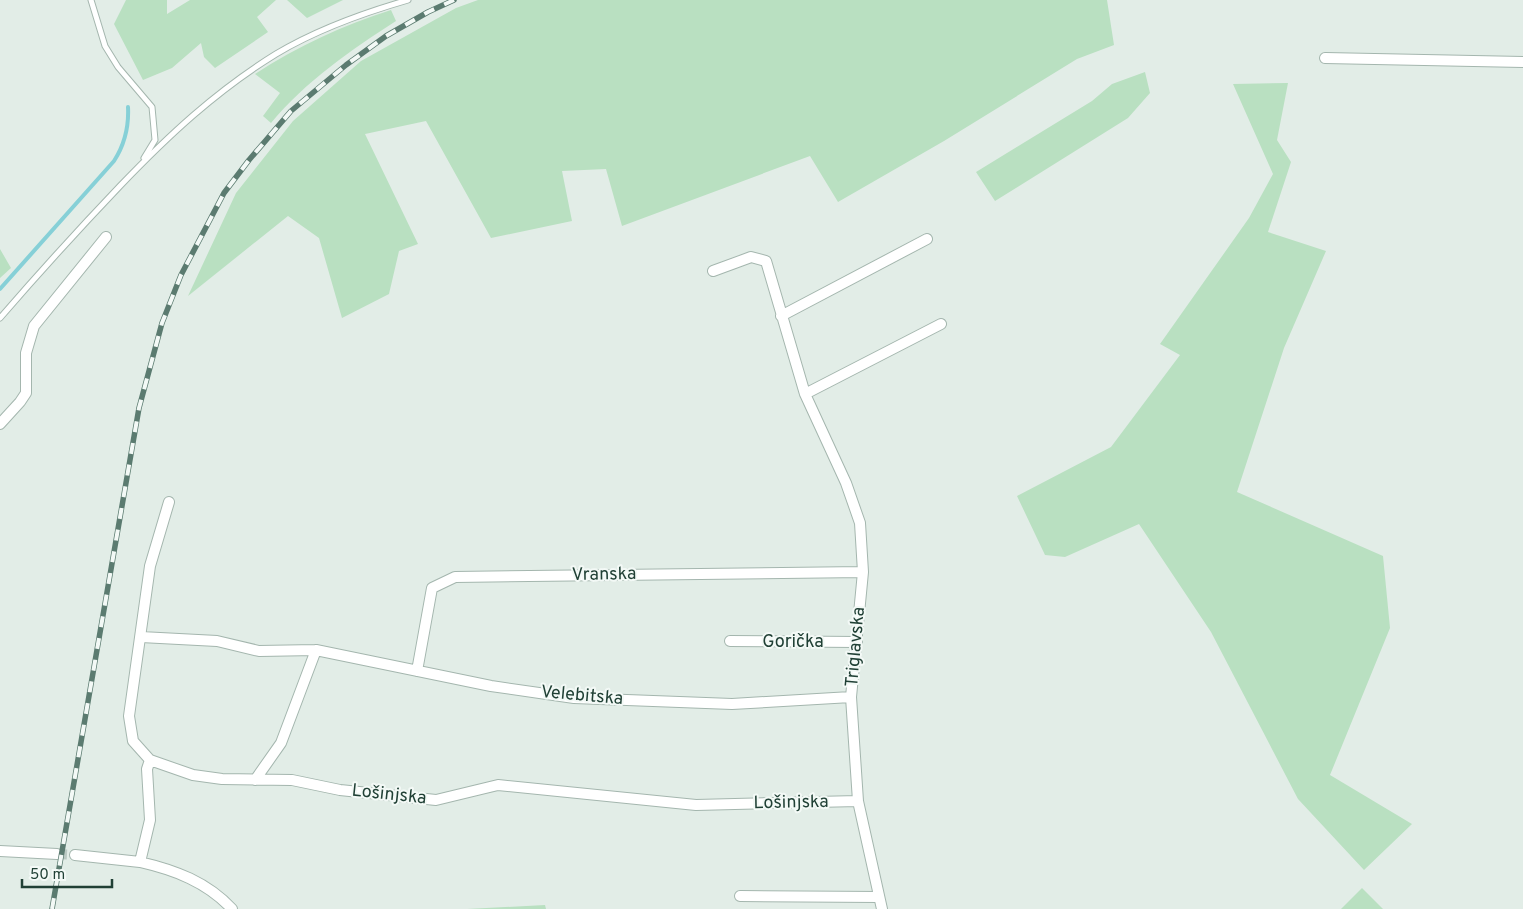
<svg xmlns="http://www.w3.org/2000/svg" width="1523" height="909" viewBox="0 0 1523 909" font-family="Overpass,sans-serif">
  <style>
    .green { fill: #b9e0c1 }
    .lines { fill: none; stroke-linecap: round; stroke-linejoin: round }
    .stream { stroke: #86d0d7; stroke-width: 4 }
    .minor-tunnel { stroke: #bbcac3; stroke-width: 10; stroke-dasharray: 10 5; stroke-linecap: butt }
    .service-casing { stroke: #a4b6ae; stroke-width: 7 }
    .minor-casing { stroke: #a4b6ae; stroke-width: 12 }
    .service { stroke: #fff; stroke-width: 5 }
    .minor { stroke: #fff; stroke-width: 10 }
    .rail-casing { stroke: #5b7b70; stroke-width: 5.5 }
    .rail { stroke: #f3f9f6; stroke-width: 4; stroke-dasharray: 11; stroke-linecap: butt }
    .labels { text-anchor: middle; dominant-baseline: central; stroke-width: 4; stroke-linejoin: round; paint-order: stroke }
    .street-label { font-size: 18px; fill: #204035; stroke: #f3f9f6 }
  </style>
  <rect width="100%" height="100%" fill="#e2ede7"/>
  <!-- green -->
  <path class="green" d="M 126,0 L 167,0 L 167,14 L 190,0 L 276,0 L 257,17 L 268,32 L 215,68 L 204,57 L 201,43 L 172,68 L 143,80 L 114,24 Z
    M 287,0 L 343,0 L 307,18 Z
    M 478,0 L 1107,0 L 1114,45 L 1077,59 L 944,141 L 838,202 L 810,156 L 622,226 L 606,169 L 562,171 L 572,221 L 491,238 L 426,121 L 365,134 L 418,244 L 399,251 L 389,294 L 342,318 L 319,238 L 288,216 L 188,296 L 236,193 L 293,121 L 361,61 L 456,8 Z
    M 391,10 L 396,21 C 351,50 306,81 271,123 L 263,116 L 280,93 L 255,74 C 298,46 343,25 391,10 Z
    M 1145,72 L 1150,93 L 1128,118 L 995,201 L 976,172 L 1092,101 L 1112,84 Z
    M 1288,83 L 1277,140 L 1291,162 L 1268,232 L 1326,251 L 1284,348 L 1237,492 L 1383,556 L 1390,628 L 1330,775 L 1412,824 L 1364,870 L 1298,799 L 1211,632 L 1139,524 L 1065,557 L 1045,555 L 1017,496 L 1111,447 L 1180,355 L 1160,344 L 1249,218 L 1273,174 L 1233,84 Z
    M 0,249 L 11,268 L 0,278 Z
    M 1362,888 L 1383,909 L 1341,909 Z
    M 545,905 L 546,909 L 467,909 Z"/>
  <g class="lines">
    <!-- stream -->
    <path class="stream" d="M 0,289 L 114,161 C 125,144 129,127 128,107"/>
    <!-- minor-tunnel -->
    <path class="minor-tunnel" d="M 57,854 L 75,855"/>
    <!-- service casing -->
    <g class="service-casing">
      <path id="service" d="M 91,0 L 105,46 L 118,67 L 152,107 L 155,140 L 144,158
        M 0,318 C 39,273 79,229 120,186 C 168,136 216,91 276,54 C 316,30 363,13 408,0"/>
    </g>
    <!-- minor casing -->
    <g class="minor-casing">
      <path id="minor" d="M 1325,58 L 1523,62
        M 713,271 L 751,257 L 766,261 L 805,394 L 846,483 L 860,523 L 863,572 L 851,697 L 858,801 L 882,909
        M 781,316 L 927,239
        M 805,394 L 941,324
        M 0,424 L 20,402 L 26,393 L 26,353 L 34,326 L 106,237
        M 141,637 L 217,641 L 259,651 L 316,650
        M 730,641 L 857,642
        M 417,671 L 432,588 L 455,577 L 863,572
        M 150,760 L 133,741 L 129,716 L 150,566 L 169,502
        M 255,780 L 281,743 L 316,650 L 491,686 L 574,698 L 732,704 L 851,697
        M 0,851 L 57,854
        M 75,855 L 140,862 L 150,820 L 147,769 L 150,760 L 193,775 L 222,779 L 292,780 L 340,790 L 436,800 L 498,785 L 696,805 L 858,801
        M 140,862 C 175,870 207,882 232,909
        M 740,896 L 879,897"/>
    </g>
    <!-- service -->
    <use href="#service" class="service"/>
    <!-- minor -->
    <use href="#minor" class="minor"/>
    <!-- rail casing -->
    <g class="rail-casing">
      <path id="rail" d="M 52,909 L 139,408 L 162,323 L 181,275 L 224,193 L 249,160 L 291,111 L 346,65 L 386,36 L 428,12 L 454,0"/>
    </g>
    <!-- rail -->
    <use href="#rail" class="rail"/>
  </g>
  <g class="labels">
    <!-- street labels -->
    <g class="street-label">
      <text transform="translate(604 575) rotate(-1)">Vranska</text>
      <text x="793" y="642">Gorička</text>
      <text transform="translate(856 647) rotate(-85)">Triglavska</text>
      <text transform="translate(582 696) rotate(5)">Velebitska</text>
      <text transform="translate(389 795) rotate(6)">Lošinjska</text>
      <text transform="translate(791 803) rotate(-1)">Lošinjska</text>
    </g>
  </g>
  <!-- scale -->
  <path d="M22 879v8h90v-8" fill="none" stroke="#204035" stroke-width="2.5"/>
  <text x="30" y="879" font-size="15" fill="#204035" stroke="#f3f9f6" stroke-width="4" paint-order="stroke">50 m</text>
</svg>
